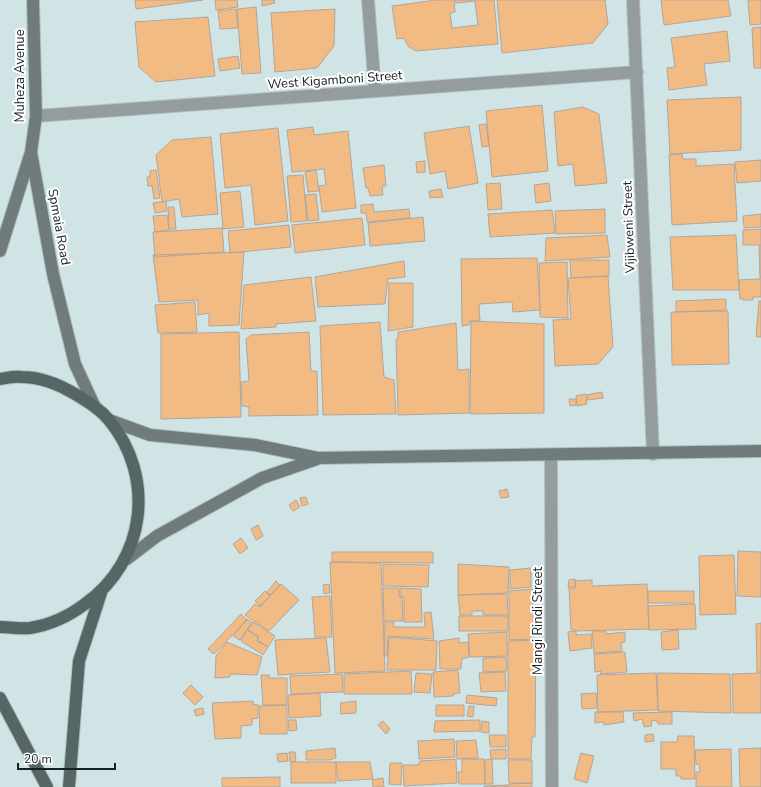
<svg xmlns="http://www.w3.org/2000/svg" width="761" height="787" viewBox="0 0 761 787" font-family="'Nunito Sans',sans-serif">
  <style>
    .building { fill: #f2bb84; stroke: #b1a69b }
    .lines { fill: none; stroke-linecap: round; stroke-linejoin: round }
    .street-casing { stroke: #b0c1c2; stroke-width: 14 }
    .secondary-casing { stroke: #b0c1c2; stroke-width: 14 }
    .primary-casing { stroke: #b0c1c2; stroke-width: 14 }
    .street { stroke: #949c9d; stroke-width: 12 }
    .secondary { stroke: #707c7c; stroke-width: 12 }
    .primary { stroke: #566565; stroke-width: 12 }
    .labels { text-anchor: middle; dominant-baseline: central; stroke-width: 4; stroke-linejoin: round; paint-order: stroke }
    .street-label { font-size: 13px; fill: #192021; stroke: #fff }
  </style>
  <rect width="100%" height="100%" fill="#d1e4e5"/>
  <!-- building -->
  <path class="building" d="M 135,0 L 203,0 L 136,9 Z
    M 215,0 L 237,0 L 238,7 L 216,10 Z
    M 262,0 L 274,0 L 275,3 L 262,6 Z
    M 436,0 L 454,0 L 455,12 L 450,13 L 452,28 L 478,25 L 475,1 L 456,3 L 455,0 L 494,0 L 498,44 L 416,51 L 408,46 L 404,38 L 397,39 L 392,6 Z
    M 497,0 L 605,0 L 608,24 L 593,43 L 502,53 Z
    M 661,0 L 728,0 L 731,16 L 664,25 Z
    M 748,0 L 761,0 L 761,24 L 750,25 Z
    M 256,7 L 261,73 L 242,74 L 237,9 Z
    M 236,9 L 238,28 L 220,29 L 218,11 Z
    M 335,9 L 334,46 L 317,68 L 275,72 L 271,13 Z
    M 208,17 L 215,76 L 156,82 L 139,67 L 135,22 Z
    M 761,27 L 761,68 L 754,68 L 752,28 Z
    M 727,31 L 730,61 L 704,64 L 707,85 L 669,90 L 667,68 L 675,67 L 671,38 Z
    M 238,56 L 240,68 L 220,71 L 218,59 Z
    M 741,97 L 741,150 L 670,154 L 667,100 Z
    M 542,105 L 548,171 L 492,177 L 486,111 Z
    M 583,107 L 599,114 L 607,183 L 575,186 L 573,164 L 558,166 L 554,112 Z
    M 486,124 L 489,146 L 482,147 L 479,125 Z
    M 469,126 L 478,183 L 448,189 L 445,171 L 430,174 L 424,133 Z
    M 313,127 L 314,135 L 348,131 L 356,208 L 322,212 L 319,186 L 326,185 L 324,169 L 292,172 L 287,130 Z
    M 278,128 L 288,221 L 255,225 L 251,185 L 225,188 L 220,134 Z
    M 211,137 L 218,214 L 182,217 L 179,199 L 162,202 L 156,155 L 172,140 Z
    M 682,154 L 683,159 L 696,159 L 696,166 L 734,164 L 737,221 L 672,225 L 669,155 Z
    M 761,160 L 761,181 L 737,183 L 735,162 Z
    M 425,161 L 425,172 L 417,173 L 416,162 Z
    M 384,165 L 386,186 L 382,186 L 383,195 L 370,196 L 368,188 L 366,188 L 363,168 Z
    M 156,170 L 160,198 L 154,199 L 152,186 L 148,186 L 147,177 L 150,177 L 150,171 Z
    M 316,170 L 319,191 L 308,192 L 305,172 Z
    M 303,175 L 307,221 L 291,222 L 287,176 Z
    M 500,183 L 502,209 L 488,210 L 486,184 Z
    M 549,183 L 551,201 L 536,203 L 534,185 Z
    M 441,189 L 443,197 L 430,198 L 429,191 Z
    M 240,191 L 244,227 L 223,229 L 220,193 Z
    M 316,194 L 319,220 L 308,221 L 305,195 Z
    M 166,201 L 167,211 L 155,213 L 153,203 Z
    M 373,204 L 374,212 L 409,209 L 410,218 L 367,222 L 366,213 L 361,213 L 361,205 Z
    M 168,207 L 174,207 L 176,229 L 169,229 Z
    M 605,209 L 605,233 L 556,234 L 555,211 Z
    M 552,210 L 555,233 L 490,237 L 488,214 Z
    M 761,214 L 761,227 L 744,228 L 743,216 Z
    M 167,215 L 169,230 L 155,232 L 153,216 Z
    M 423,217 L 425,241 L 370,246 L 368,223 Z
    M 362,218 L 365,245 L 295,253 L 292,225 Z
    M 289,225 L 291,247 L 230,253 L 228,231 Z
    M 222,228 L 224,252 L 155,257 L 153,232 Z
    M 761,229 L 761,245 L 743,245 L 743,230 Z
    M 607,235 L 610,257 L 545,261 L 546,238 Z
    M 736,235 L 739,290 L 673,290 L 670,237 Z
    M 759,246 L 761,246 L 761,297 L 753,297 L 753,300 L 743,300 L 743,299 L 740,299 L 739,280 L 760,279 Z
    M 244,252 L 239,325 L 209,326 L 209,313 L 198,315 L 198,300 L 159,302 L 153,255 Z
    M 537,258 L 540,310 L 513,312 L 512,302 L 479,304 L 480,321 L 470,321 L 469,325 L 462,326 L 461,259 Z
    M 570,260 L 609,260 L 609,276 L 571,278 Z
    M 404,261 L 405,277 L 388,279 L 385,304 L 318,307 L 315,277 Z
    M 567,262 L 568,318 L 540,317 L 539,263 Z
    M 608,276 L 613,347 L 598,364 L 555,366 L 553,320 L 571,319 L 568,278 Z
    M 311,277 L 316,321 L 276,324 L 276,327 L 241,329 L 244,285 Z
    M 389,283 L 413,283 L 413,327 L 388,331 Z
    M 726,299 L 726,310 L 676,312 L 676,301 Z
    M 759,301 L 761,301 L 761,337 L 756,337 Z
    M 195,302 L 197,332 L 158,333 L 155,305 Z
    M 728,311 L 729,364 L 672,365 L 671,312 Z
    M 471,321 L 544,324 L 544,413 L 470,414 Z
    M 380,322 L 384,377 L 394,380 L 396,414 L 323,415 L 320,326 Z
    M 456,323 L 458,370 L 469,369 L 469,413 L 398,415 L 396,339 L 398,339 L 398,332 Z
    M 239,332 L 241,417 L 161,419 L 161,334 Z
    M 309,332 L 311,371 L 317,371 L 318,415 L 249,416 L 249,407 L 242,406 L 241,382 L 249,381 L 246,339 L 251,335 Z
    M 602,392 L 603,398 L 588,400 L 587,395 Z
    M 586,394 L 587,404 L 577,406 L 576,396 Z
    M 569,399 L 576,399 L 576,405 L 570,406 Z
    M 507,489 L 509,497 L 501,498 L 499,491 Z
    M 306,497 L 308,504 L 302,506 L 300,498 Z
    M 296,500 L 300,507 L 293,511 L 289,505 Z
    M 258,525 L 263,536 L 256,540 L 251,529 Z
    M 241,538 L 248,548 L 240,554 L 233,544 Z
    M 738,551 L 761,552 L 761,597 L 737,596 Z
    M 332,552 L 433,552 L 433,563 L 332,562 Z
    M 734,555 L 736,614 L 700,615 L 699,556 Z
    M 330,562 L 381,563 L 385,671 L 335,673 Z
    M 383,564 L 429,565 L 428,587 L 383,586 Z
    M 458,564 L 509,567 L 508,593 L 458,595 Z
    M 531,568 L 531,587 L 510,589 L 510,570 Z
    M 575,579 L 575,587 L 568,587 L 569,580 Z
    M 592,580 L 592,586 L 647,584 L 649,629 L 576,631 L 576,630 L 571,630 L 569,588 L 576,588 L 575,581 Z
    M 276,581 L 280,585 L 270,595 L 267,592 Z
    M 281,584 L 299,600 L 269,631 L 245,615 L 255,604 L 260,607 Z
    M 329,584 L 330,593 L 324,594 L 323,585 Z
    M 383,588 L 399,588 L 399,597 L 402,597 L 403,621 L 384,621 Z
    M 400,588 L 421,589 L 422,622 L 404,622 L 404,597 L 400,597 Z
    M 533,589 L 533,639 L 509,640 L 509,591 Z
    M 265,591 L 270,596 L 260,606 L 255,601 Z
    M 648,591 L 694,591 L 694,603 L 648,603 Z
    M 507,594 L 508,615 L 483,615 L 483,611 L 472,611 L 472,615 L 460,615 L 458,595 Z
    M 330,596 L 332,637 L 315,637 L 312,597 Z
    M 695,604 L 696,629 L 649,630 L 648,606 Z
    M 431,612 L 434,639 L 388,636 L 387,656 L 384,656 L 385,622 L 394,622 L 393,627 L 425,627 L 424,613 Z
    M 241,614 L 247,620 L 214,654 L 208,649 Z
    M 459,616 L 508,616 L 508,631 L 459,631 Z
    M 247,619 L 252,622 L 240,640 L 233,636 Z
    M 253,622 L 275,636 L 268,647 L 257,640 L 259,637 L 248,630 Z
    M 761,623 L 761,672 L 757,672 L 756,624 Z
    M 247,630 L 258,637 L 257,641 L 268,647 L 263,655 L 241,641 Z
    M 678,630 L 679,649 L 662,650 L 661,632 Z
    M 576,631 L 576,635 L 591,634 L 592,648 L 570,651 L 568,632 Z
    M 592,631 L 606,631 L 606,634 L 625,632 L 625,642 L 621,643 L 622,651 L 594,653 Z
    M 507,632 L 507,656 L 470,657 L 468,634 Z
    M 389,637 L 437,641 L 436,670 L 387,670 Z
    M 326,638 L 330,672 L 278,675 L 275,640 Z
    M 459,638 L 459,643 L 468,642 L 469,657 L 462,659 L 461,669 L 440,669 L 439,641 Z
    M 536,640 L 535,737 L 532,737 L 531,759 L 508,759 L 508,641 Z
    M 227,642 L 262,657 L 257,675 L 230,674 L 230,677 L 215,678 L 216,656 Z
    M 625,652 L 627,672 L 600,674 L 601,671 L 595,672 L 594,654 Z
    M 506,657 L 507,671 L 483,672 L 483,658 Z
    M 458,670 L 460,693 L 453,694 L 453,696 L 434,697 L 433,672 Z
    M 411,671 L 412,694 L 344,694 L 344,674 Z
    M 505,672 L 506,691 L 481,692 L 479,673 Z
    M 416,673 L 432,674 L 430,693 L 414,692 Z
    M 656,673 L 658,710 L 598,712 L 597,675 Z
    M 657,673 L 730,674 L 731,713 L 658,711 Z
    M 761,673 L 761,713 L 733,713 L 732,674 Z
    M 342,674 L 343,692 L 291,694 L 290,676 Z
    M 261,675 L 269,675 L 269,678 L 287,678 L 287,705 L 263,705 Z
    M 191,685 L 203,697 L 195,705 L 183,693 Z
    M 320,693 L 321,716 L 289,718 L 288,695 Z
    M 596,693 L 597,708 L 582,709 L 581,694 Z
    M 467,695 L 497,698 L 496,706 L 466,703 Z
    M 253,701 L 253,704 L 258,705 L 258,718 L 252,719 L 252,725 L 241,726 L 241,738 L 215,739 L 212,703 Z
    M 356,701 L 356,713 L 341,714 L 340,703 Z
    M 287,705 L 287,734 L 260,734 L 259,706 Z
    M 436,705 L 464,705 L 464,716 L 436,716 Z
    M 469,706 L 474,706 L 473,717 L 467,716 Z
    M 203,708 L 204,714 L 196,716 L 194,710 Z
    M 595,712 L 623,712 L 624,722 L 604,725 L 604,722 L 595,723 Z
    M 672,712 L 672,724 L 658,724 L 657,721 L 651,720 L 652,726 L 644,727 L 642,719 L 634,721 L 633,713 Z
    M 288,720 L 296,720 L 297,730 L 289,731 Z
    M 480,720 L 480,731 L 434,732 L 435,721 Z
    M 383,721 L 390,729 L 386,734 L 378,725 Z
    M 482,721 L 489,722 L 489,733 L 481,732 Z
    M 653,734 L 654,741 L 645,742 L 645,735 Z
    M 489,735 L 506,735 L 506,747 L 490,747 Z
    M 678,736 L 694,736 L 695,779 L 681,779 L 681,776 L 676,776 L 676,769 L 661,769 L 661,742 L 677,742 Z
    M 454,739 L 455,757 L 419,759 L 418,741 Z
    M 476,740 L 478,758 L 457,759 L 456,741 Z
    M 335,748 L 336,758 L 329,760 L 306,760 L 306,751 Z
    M 761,748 L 761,787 L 740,787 L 739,749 Z
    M 506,749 L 506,759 L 491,759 L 490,750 Z
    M 731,749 L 732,787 L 696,787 L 696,772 L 700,772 L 699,764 L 696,764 L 695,750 Z
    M 289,752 L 295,752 L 296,761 L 290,762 Z
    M 287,753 L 288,761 L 278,762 L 277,754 Z
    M 581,753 L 594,756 L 587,783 L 574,779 Z
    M 456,759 L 457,783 L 404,786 L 403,765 L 418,765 L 420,761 Z
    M 462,759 L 484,759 L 485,784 L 459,784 L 458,772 L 462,772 Z
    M 492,759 L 493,784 L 485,784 L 485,760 Z
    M 508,760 L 532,760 L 532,783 L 509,783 Z
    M 291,762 L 336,762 L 336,783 L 291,783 Z
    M 336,762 L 370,762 L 373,779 L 338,781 Z
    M 390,763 L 402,763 L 401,785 L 389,784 Z
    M 280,777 L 280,787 L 222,787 L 222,778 Z
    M 383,778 L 384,787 L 373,787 L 372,780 Z
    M 532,783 L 532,787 L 509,787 L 509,784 Z
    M 508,785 L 508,787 L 484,787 L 484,786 Z"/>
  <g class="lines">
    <!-- street casing -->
    <g class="street-casing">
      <path id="street" d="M 368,0 L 375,91
        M 633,0 L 653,454
        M 36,116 L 637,72
        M 551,456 L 552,787"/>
    </g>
    <!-- secondary casing -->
    <g class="secondary-casing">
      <path id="secondary" d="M 31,152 L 53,274 L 75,364 L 94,405
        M 0,251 L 31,152 L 36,116 L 33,0
        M 109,420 L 150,435 L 255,445 L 318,458 L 761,451
        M 127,559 L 157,536 L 262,478 L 317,459"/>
    </g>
    <!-- primary casing -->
    <g class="primary-casing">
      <path id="primary" d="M 0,379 C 7,378 14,376 21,377 C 40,377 60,385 75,394 C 88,402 100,409 109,420 C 156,477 146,561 85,604 C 69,616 50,625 30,628 C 21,629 10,627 0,627
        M 0,698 L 47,787
        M 69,787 L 79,661 L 101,593"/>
    </g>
    <!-- street -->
    <use href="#street" class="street"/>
    <!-- secondary -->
    <use href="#secondary" class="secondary"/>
    <!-- primary -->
    <use href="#primary" class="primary"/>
  </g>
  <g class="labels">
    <!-- street labels -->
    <g class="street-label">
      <text transform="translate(20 76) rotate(-90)">Muheza Avenue</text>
      <text transform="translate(335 80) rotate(-4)">West Kigamboni Street</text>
      <text transform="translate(59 227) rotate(80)">Spmaia Road</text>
      <text transform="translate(629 227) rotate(-92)">Vijibweni Street</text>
      <text transform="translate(538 621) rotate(-90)">Mangi Rindi Street</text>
    </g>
  </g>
  <!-- scale -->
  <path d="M18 763v6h97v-6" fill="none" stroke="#192021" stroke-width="2"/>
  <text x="24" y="763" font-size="12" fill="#192021" stroke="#ffffff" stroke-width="3" paint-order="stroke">20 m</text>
</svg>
